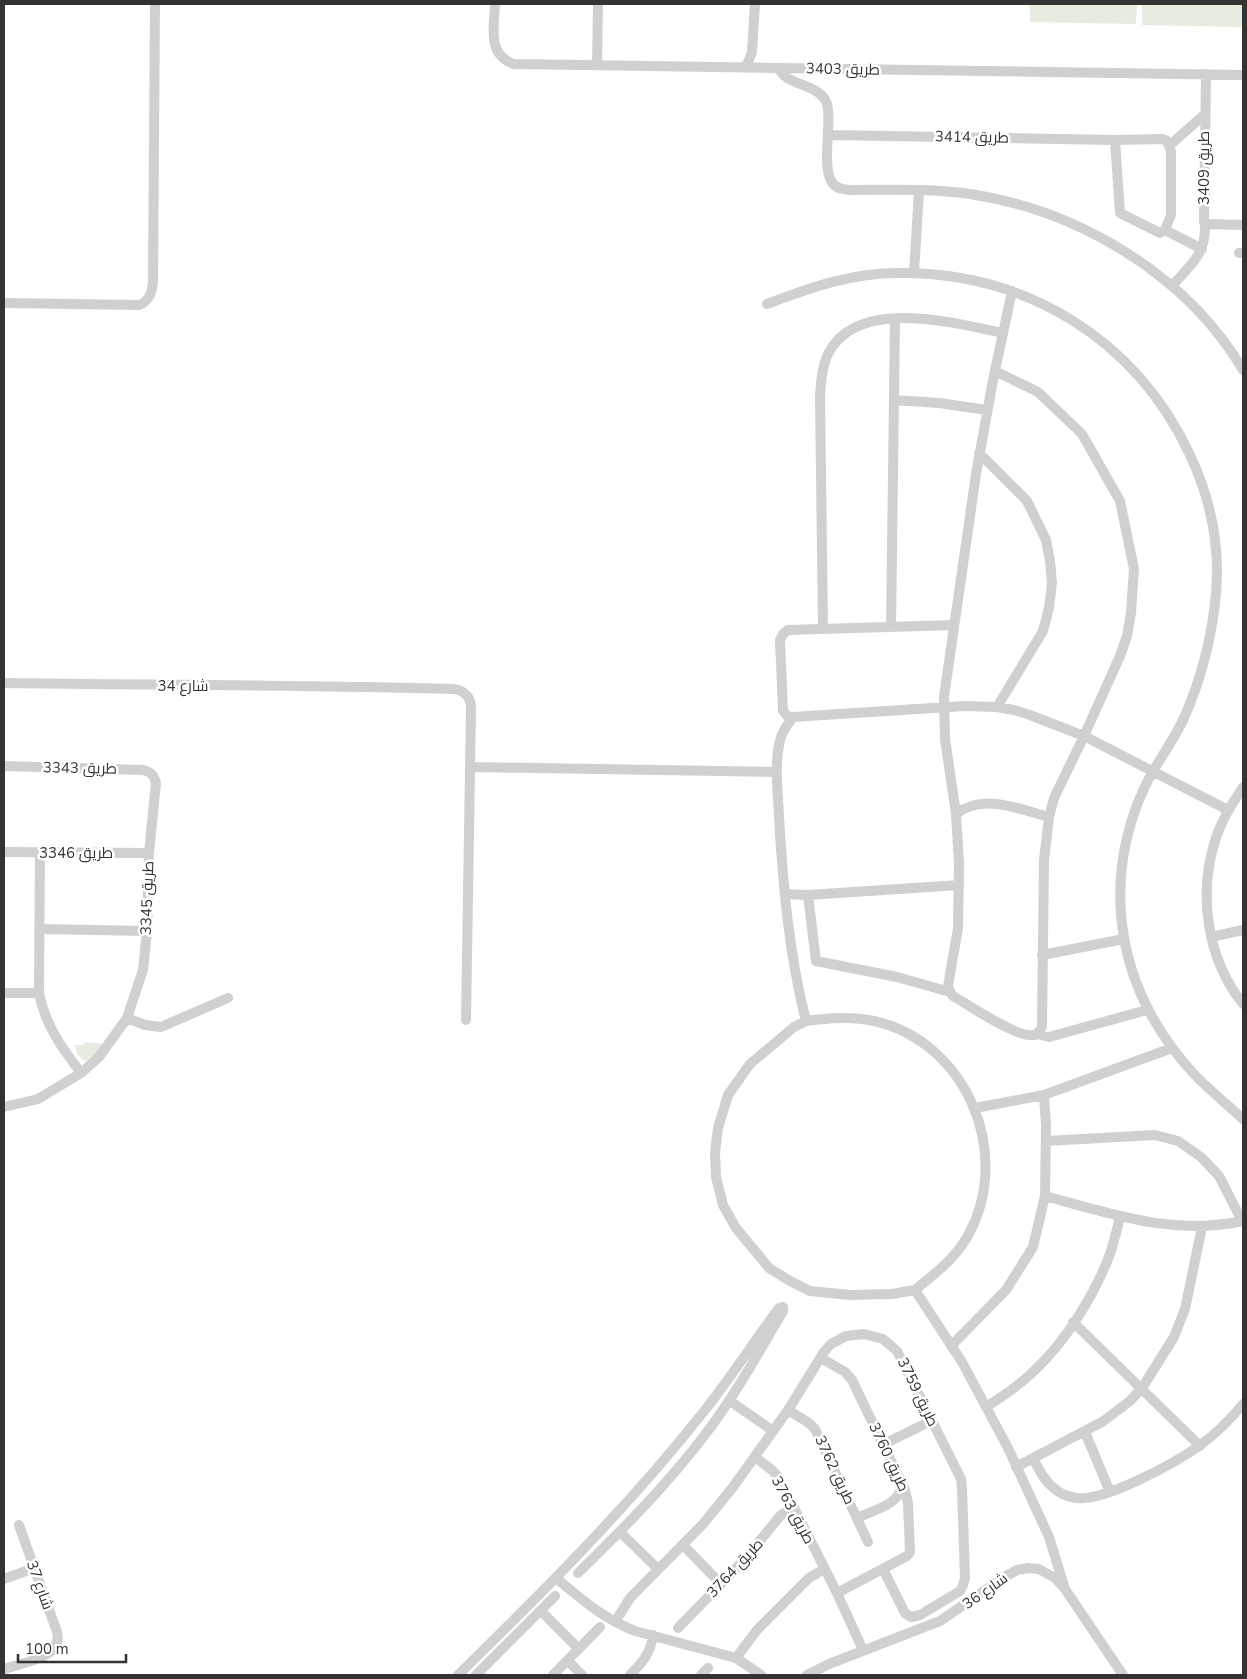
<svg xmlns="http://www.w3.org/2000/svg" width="1247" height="1679" viewBox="0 0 1247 1679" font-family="'Nunito Sans',Cairo,sans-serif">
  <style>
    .green { fill: #e6ecdf }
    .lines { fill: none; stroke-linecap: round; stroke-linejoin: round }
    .minor { stroke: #d0d0d0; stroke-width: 10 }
    .labels { text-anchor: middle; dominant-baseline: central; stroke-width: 5; stroke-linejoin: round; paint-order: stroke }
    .street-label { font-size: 15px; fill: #333; stroke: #fff }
  </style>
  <rect width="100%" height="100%" fill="#fff"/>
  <!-- green -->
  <path class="green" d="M 1030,4 L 1137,4 L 1136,24 L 1030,22 Z
    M 1142,4 L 1243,4 L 1243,27 L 1142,25 Z
    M 85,1042 L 104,1044 L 106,1046 L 89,1059 L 84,1061 L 77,1054 L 75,1045 L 84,1045 Z"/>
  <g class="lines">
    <!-- minor -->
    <path class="minor" d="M 495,4 C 494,27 487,55 514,64 L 1243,75
      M 597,65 L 598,4
      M 746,67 L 752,52 L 755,4
      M 779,68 C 784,86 821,83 827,104 C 833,123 818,177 837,187 C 840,189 845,189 848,190 C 889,190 930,188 970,194 C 1078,210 1187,275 1243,370
      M 1206,74 L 1204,222 L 1208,224 L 1243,225
      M 828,135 L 1115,140 L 1162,139 L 1167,141 L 1171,151 L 1171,215 L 1165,230 L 1160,233 L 1120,213 L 1115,140
      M 1170,145 L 1205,114
      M 1165,230 L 1202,249
      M 1239,253 L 1243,253
      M 914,273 L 919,191
      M 1172,286 C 1191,264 1206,255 1205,224
      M 4,303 L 139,305 C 149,301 152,293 153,282 L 155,4
      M 767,304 C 812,287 851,273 899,273 C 1026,272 1136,339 1190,455 C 1213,504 1222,558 1214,611 C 1209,648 1199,684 1184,718 C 1175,737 1164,753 1153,771 C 1129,813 1117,865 1121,914 C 1126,976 1151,1027 1193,1073 C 1209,1090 1227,1104 1243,1119
      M 995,371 L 1038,392 L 1082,434 L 1120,501 L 1134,569 L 1131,613 L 1127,636 L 1120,656 L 1084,736 L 1054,798 L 1049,817 L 1044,860 L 1042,1027 C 1040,1031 1038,1034 1034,1035 C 1019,1039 968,1005 953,996 L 950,992 L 948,986 L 958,928 L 959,864 L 956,814 L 945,739 L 944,697 L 976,474 L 993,380 L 1012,291
      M 894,400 L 939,403 L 987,410
      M 979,453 L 1027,501 L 1046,540 L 1050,561 L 1052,583 L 1049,608 L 1043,631 L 997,707
      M 954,625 L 788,630 L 783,634 L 780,640 L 783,711 L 787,716 L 793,717 L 964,706 L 997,707 L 1014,710 L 1030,715 L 1084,736 L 1228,810
      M 891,627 L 895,319
      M 823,628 L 820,396 C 821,382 822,367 828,354 C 857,296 955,323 1003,333
      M 4,683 C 153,685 303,685 453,689 C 464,690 471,697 471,708 L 466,1020
      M 793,717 C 788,724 782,731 780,740 C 774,765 778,792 779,817 C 783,885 789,955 806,1021 L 794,1027 L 750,1064 L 728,1095 L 718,1128 L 715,1153 L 716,1177 L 723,1205 L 736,1228 L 769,1268 L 790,1281 L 810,1291 L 850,1295 L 892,1294 L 915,1290 L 962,1362 L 1008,1448 L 1049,1537 L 1065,1589
      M 4,766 L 143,770 C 151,772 154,775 156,783 L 149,853 L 147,931 L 143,970 L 127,1018 L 99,1057 L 81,1073 L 38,1099 L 4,1107
      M 470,767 L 777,772
      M 1243,787 C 1232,804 1221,821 1215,841 C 1198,895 1207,959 1243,1004
      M 956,814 C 983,793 1019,809 1049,817
      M 4,852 L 149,853
      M 40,853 L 39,993 C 45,1025 62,1048 81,1073
      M 785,894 L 808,895 L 959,885
      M 808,895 L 816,961 L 897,977 L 950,992
      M 40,929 L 147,931
      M 1211,937 L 1243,930
      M 1042,955 L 1124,939
      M 4,993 L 39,993
      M 127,1018 L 145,1025 L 161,1027 L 228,998
      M 806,1021 C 829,1018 851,1016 874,1021 C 969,1042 1016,1160 964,1242 C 951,1262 933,1275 915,1290
      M 1037,1034 L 1049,1037 L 1147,1010
      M 975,1108 L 1044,1095 L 1172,1048
      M 1046,1141 L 1155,1135 L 1178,1141 L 1201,1157 L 1219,1176 L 1242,1221
      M 1045,1196 C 1112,1214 1173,1236 1243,1221
      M 1073,1322 L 1200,1446
      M 951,1346 L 1006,1290 L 1033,1247 L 1045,1196 L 1046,1126 L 1044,1095
      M 821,1358 L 845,1372 L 852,1380 L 905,1490 L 908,1503 L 910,1552 L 907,1556 L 837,1593
      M 730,1401 L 773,1431
      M 986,1407 C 1003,1396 1020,1385 1035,1370 C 1066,1341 1095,1294 1110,1254 C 1114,1242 1117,1229 1120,1217
      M 788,1410 L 809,1423 L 815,1429 L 868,1542
      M 1085,1432 L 1110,1492
      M 884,1444 L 931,1421
      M 755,1457 L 773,1471 L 779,1478 L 837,1593 L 863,1650
      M 1033,1458 C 1042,1477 1053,1495 1076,1498 C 1104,1502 1175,1463 1199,1446 C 1214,1435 1231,1419 1243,1404
      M 1016,1467 L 1102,1422 L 1130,1401 L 1142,1388 L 1174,1337 L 1185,1309 L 1202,1227
      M 857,1518 C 873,1510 900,1505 902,1485
      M 620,1532 L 658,1569
      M 683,1545 L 721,1584
      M 556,1578 C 581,1599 604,1619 635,1631 L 736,1658 L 761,1675
      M 4,1579 L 34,1568
      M 541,1611 L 579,1649
      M 615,1622 L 630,1598 L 703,1524 L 733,1487 L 788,1410 L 824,1352 L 831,1344 L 846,1336 L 864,1334 L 883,1339 L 897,1351 L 961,1479 L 962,1488 L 965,1578 L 963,1585 L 960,1591 L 920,1615 L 911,1617 L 905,1613 L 883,1569
      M 678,1628 L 745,1559 L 781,1515 L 793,1508
      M 736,1658 L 757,1630 L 809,1578 L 824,1569
      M 568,1661 L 582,1675
      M 4,1669 C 21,1663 64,1658 57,1632 L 19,1525
      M 458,1675 C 543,1592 627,1508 701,1415 C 729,1380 753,1343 779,1308 L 783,1307 L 783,1311 C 758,1354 734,1397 704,1436 C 666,1486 622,1530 578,1573
      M 476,1675 L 555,1596
      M 553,1675 L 600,1627
      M 630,1675 C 642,1663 651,1653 653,1635
      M 701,1675 L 708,1668
      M 807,1675 L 829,1664 L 940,1621 L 1006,1576 L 1017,1570 L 1028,1568 L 1039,1569 L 1055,1578 L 1065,1589 L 1123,1675"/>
  </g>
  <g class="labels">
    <!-- street labels -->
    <g class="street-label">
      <text transform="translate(843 69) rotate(1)">طريق 3403</text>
      <text transform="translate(972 137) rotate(1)">طريق 3414</text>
      <text transform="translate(1204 168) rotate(-90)">طريق 3409</text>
      <text x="183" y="686">شارع 34</text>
      <text transform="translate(80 768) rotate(1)">طريق 3343</text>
      <text x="76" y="853">طريق 3346</text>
      <text transform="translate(147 898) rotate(-88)">طريق 3345</text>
      <text transform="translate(918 1392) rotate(64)">طريق 3759</text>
      <text transform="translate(889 1457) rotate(65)">طريق 3760</text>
      <text transform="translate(835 1470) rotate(65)">طريق 3762</text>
      <text transform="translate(793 1510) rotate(62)">طريق 3763</text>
      <text transform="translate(735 1568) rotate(-47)">طريق 3764</text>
      <text transform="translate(40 1585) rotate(70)">شارع 37</text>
      <text transform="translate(985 1591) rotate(-35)">شارع 36</text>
    </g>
  </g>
  <!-- border -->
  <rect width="1247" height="1679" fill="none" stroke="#333333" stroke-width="10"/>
  <!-- scale -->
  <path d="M18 1654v8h108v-8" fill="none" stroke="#333333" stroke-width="2.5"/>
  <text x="25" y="1654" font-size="15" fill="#333333" stroke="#ffffff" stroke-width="4" paint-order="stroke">100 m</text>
</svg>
